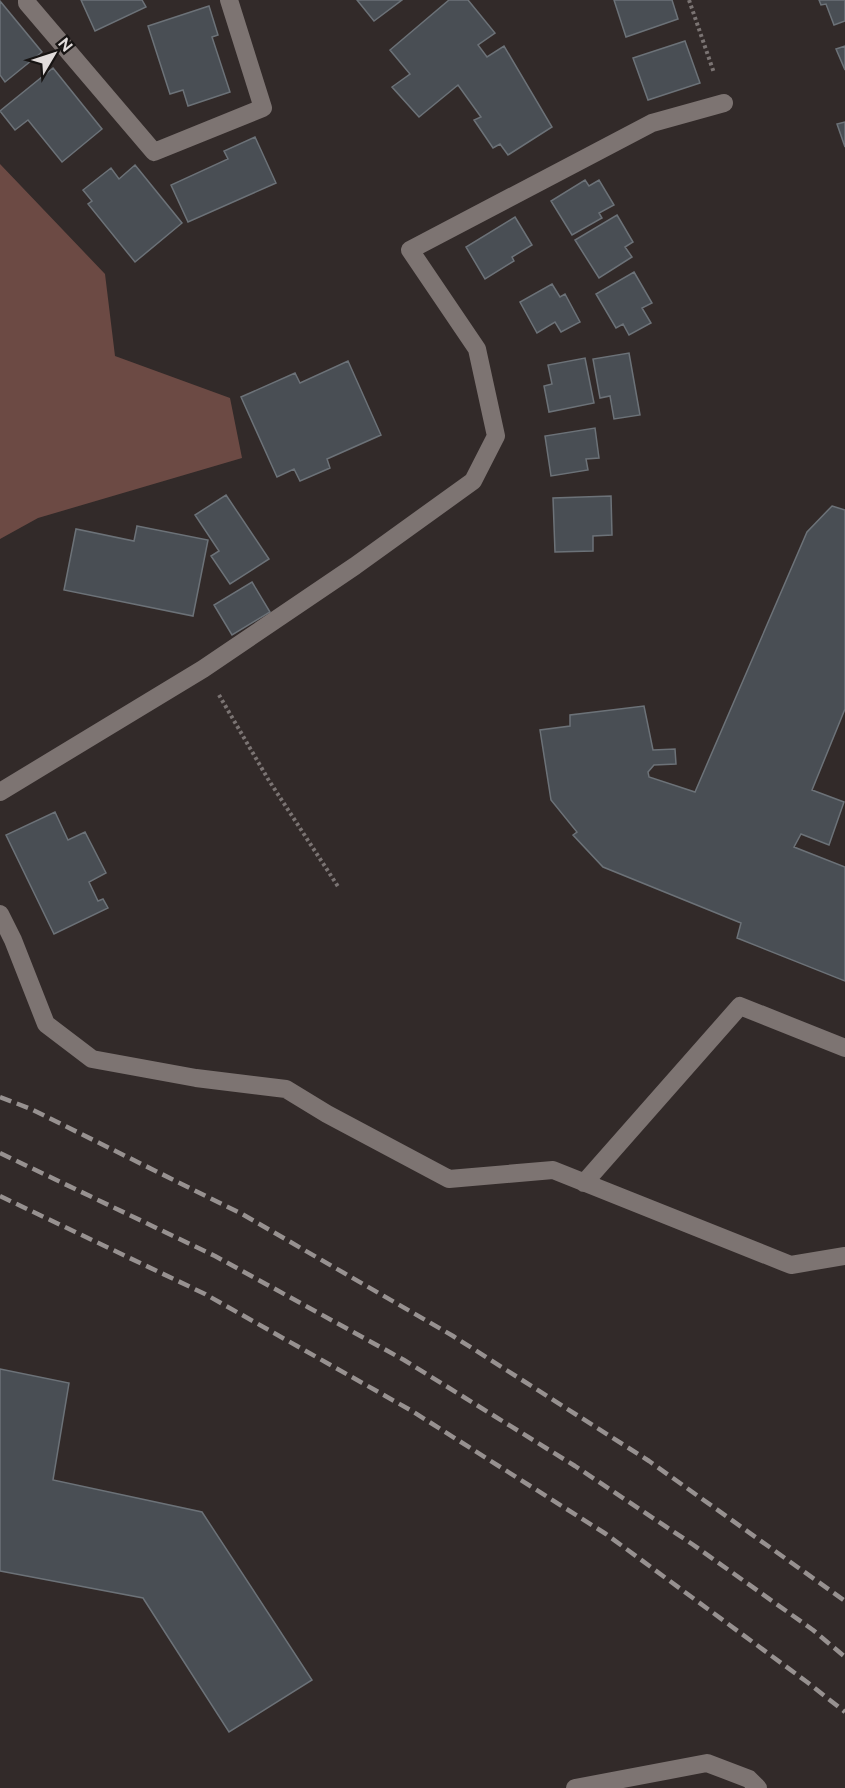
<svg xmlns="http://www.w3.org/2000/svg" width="845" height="1788" viewBox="0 0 845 1788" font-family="Raleway,sans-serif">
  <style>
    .green { fill: #6c4a44 }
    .building { fill: #494e54; stroke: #6c7278; stroke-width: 1.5 }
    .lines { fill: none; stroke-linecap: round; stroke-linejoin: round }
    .path { stroke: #7b7473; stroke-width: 4; stroke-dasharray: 3 3; stroke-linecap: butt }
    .minor { stroke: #7d7472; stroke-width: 18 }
    .rail { stroke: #979190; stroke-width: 4.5; stroke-dasharray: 12 6; stroke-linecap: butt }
  </style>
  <rect width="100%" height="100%" fill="#322a29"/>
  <!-- green -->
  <path class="green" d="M 0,164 L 105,274 L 115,356 L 230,398 L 242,458 L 38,518 L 0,539 Z"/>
  <!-- building -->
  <path class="building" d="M 81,0 L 142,0 L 146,7 L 95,31 Z
    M 357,0 L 402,0 L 374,21 Z
    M 449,0 L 468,0 L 495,33 L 478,45 L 487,57 L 504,46 L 552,127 L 508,155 L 500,144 L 493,148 L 474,120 L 481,117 L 458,85 L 419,117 L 392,87 L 410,74 L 390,50 Z
    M 614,0 L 672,0 L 678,19 L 626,37 Z
    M 819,0 L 845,0 L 845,21 L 834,25 L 826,4 L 821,5 Z
    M 0,1 L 42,52 L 5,82 L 0,75 Z
    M 209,6 L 218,35 L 212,37 L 230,92 L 188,106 L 183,90 L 170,94 L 148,26 Z
    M 685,41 L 700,83 L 648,100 L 633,58 Z
    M 845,46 L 845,70 L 836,49 Z
    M 53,68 L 102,129 L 62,162 L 28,120 L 15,130 L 0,111 Z
    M 845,122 L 845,147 L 837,124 Z
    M 255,137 L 276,183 L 188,222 L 171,185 L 228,159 L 224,151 Z
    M 135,165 L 182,223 L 135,262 L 88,204 L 92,201 L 83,190 L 111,168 L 119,179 Z
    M 585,180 L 589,186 L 599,180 L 614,205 L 599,213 L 602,218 L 572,235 L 551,201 Z
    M 617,215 L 633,242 L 625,247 L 632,257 L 599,278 L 575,240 Z
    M 515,217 L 532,245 L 512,257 L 514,261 L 485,279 L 466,247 Z
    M 634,272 L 652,303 L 642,308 L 651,323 L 629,335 L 623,324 L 616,328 L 596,294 Z
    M 552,284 L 560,297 L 565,294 L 580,322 L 561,332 L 555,322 L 537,333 L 520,302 Z
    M 629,353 L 640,415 L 614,419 L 610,396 L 600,398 L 593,359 Z
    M 585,358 L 594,403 L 549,412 L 544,386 L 552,384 L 548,365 Z
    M 348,361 L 381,435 L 327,459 L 330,468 L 300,481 L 294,469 L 277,477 L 241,397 L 295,373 L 300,383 Z
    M 595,428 L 599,458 L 586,459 L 588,470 L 551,476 L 545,436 Z
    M 226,495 L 269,559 L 230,584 L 211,556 L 219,551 L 195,515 Z
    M 611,496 L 612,535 L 593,536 L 593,551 L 555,552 L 553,498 Z
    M 832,506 L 845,510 L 845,709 L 812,790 L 844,802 L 829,845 L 801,834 L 794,847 L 845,867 L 845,981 L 737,938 L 741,923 L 603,867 L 573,835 L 577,832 L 551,800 L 540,730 L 570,726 L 570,715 L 644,706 L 653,750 L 675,749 L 676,764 L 654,765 L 648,772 L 649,777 L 695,792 L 807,532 Z
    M 137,526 L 208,540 L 193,616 L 64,590 L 76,529 L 134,541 Z
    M 252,582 L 270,612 L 232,635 L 214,605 Z
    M 55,812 L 68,840 L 85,832 L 106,873 L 89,882 L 98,901 L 103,899 L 108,908 L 54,934 L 6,835 Z
    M 0,1369 L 69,1383 L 53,1480 L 202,1512 L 312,1680 L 229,1732 L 143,1598 L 0,1571 Z"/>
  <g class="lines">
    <!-- path -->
    <path class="path" d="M 689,0 L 714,73
      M 219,695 L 268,779 L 339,888"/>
    <!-- minor -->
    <path class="minor" d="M 27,0 L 27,3 L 154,152 L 263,108 L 229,0
      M 0,792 L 203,669 L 355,566 L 473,481 L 496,436 L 477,349 L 410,250 L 652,123 L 724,103
      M 0,914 L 13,940 L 46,1024 L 92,1059 L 196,1078 L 286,1089 L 327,1114 L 449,1179 L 553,1170 L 791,1265 L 845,1256
      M 584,1183 L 740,1006 L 845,1048
      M 575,1788 L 707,1763 L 749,1779 L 758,1788"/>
    <!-- rail -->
    <path class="rail" d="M 0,1097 L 31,1109 L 242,1214 L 453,1336 L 649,1461 L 845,1601
      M 0,1153 L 215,1256 L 404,1360 L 575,1466 L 692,1544 L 813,1630 L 845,1657
      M 0,1196 L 205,1294 L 412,1411 L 606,1534 L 807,1682 L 845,1712"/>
  </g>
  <!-- north arrow -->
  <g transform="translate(54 54) rotate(51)" stroke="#171413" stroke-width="4.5" paint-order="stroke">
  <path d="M0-4.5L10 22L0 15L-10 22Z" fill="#e1dcdb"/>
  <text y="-9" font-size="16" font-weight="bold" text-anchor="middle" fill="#e1dcdb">N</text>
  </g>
</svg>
